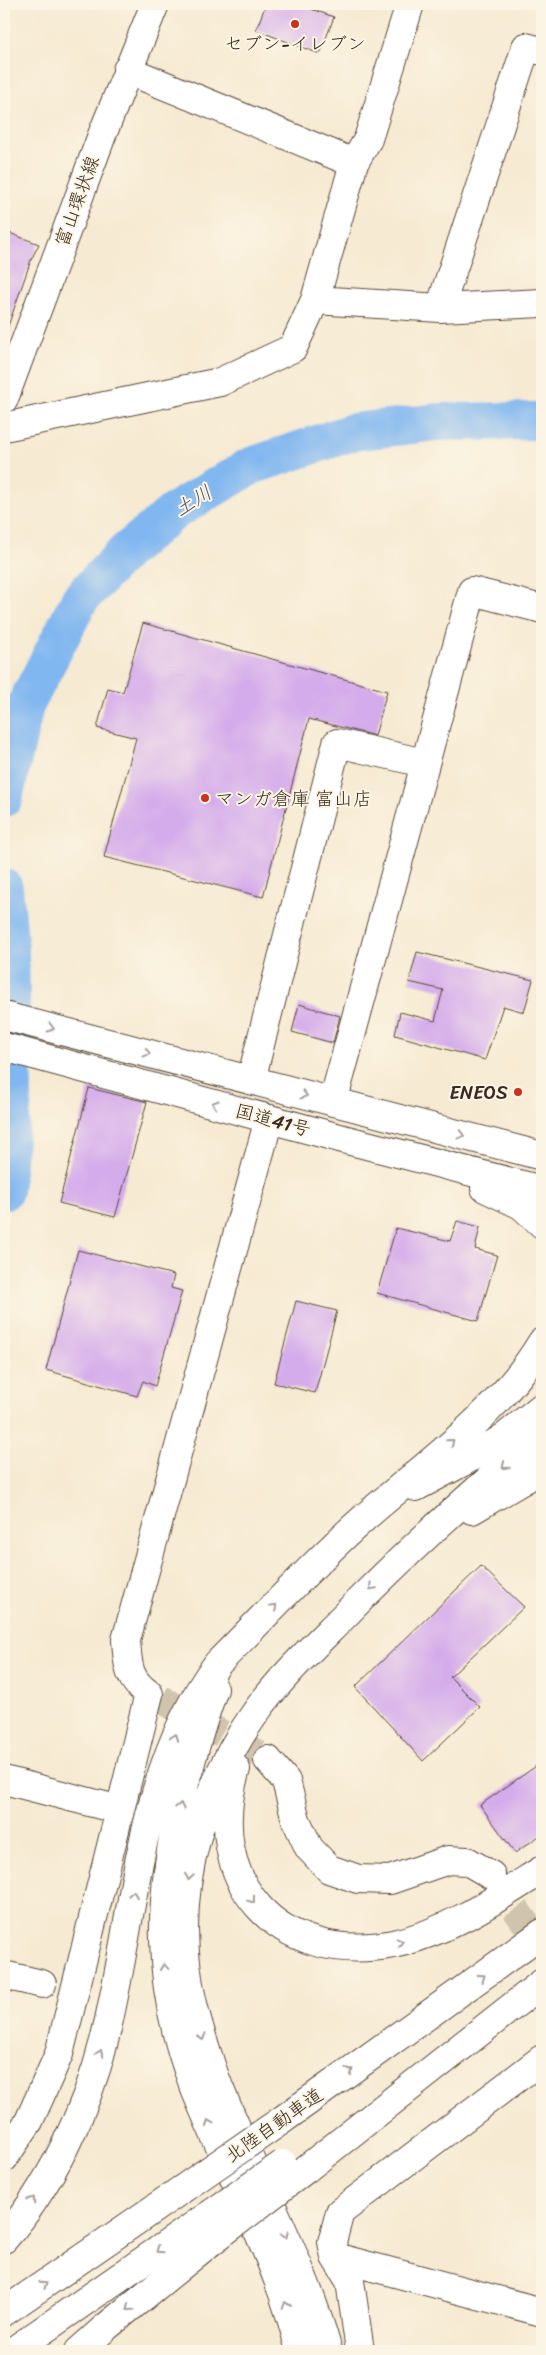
<svg xmlns="http://www.w3.org/2000/svg" width="546" height="2355" viewBox="0 0 546 2355" font-family="Sriracha,'Klee One',sans-serif">
  <style>
    .lines { fill: none; stroke-linecap: round; stroke-linejoin: round }
    .river { stroke: #81b7f0; stroke-width: 38 }
    .building { fill: #d4abeb }
    .minor-tunnel { stroke: #d1c4ae; stroke-width: 28; stroke-dasharray: 28 14; stroke-linecap: butt }
    .minor-casing { stroke: #574739; stroke-width: 30 }
    .major-casing { stroke: #574739; stroke-width: 30 }
    .highway-casing { stroke: #574739; stroke-width: 30 }
    .minor { stroke: #fff; stroke-width: 28 }
    .major { stroke: #fff; stroke-width: 28 }
    .highway { stroke: #fff; stroke-width: 28 }
    .highway-bridge-casing { stroke: #574739; stroke-width: 30; stroke-linecap: butt }
    .highway-bridge { stroke: #fff; stroke-width: 28 }
    .oneway { stroke: #a79f9a }
    .poi-dot { fill: #c8321e; stroke: #fcf5e5; stroke-width: 2 }
    .labels { text-anchor: middle; dominant-baseline: central; stroke-width: 4; stroke-linejoin: round; paint-order: stroke }
    .poi-label { font-size: 19px; fill: #3b2a1e; stroke: #fcf5e5 }
    .street-label { font-size: 19px; fill: #3b2a1e; stroke: #fcf5e5 }
    .water-label { font-size: 20px; font-style: italic; fill: #50545d; stroke: #fcf5e5 }
  </style>
  <rect width="100%" height="100%" fill="#fcf5e5"/>
  <filter id="ink" filterUnits="userSpaceOnUse"><feTurbulence type="fractalNoise" baseFrequency=".02" numOctaves="2"/><feDisplacementMap in="SourceGraphic" scale="10" xChannelSelector="R" yChannelSelector="G"/><feConvolveMatrix kernelMatrix="1 2 1 2 8 2 1 2 1" color-interpolation-filters="sRGB"/></filter>
  <filter id="wash" filterUnits="userSpaceOnUse"><feTurbulence type="fractalNoise" baseFrequency=".0096" numOctaves="4" result="noise"/><feDisplacementMap in="SourceGraphic" scale="20" xChannelSelector="R" yChannelSelector="G"/><feGaussianBlur stdDeviation="1.12" result="paint"/><feColorMatrix in="noise" values="0 0 0 0 0 0 0 0 0 0 0 0 0 0 0 0 0 1.4 0 .05"/><feComposite in="paint" operator="in"/></filter>
  <g filter="url(#wash)">
    <rect width="100%" height="100%" fill="#f6ead2"/>
    <g class="lines">
      <!-- river -->
      <path class="river" d="M 4,798 L 25,706 L 80,599 L 126,551 L 176,510 L 251,466 L 353,432 L 438,422 L 542,421
        M 4,888 L 10,949 L 13,1096 L 4,1191"/>
    </g>
    <g id="blocks">
      <!-- building -->
      <path class="building" d="M 266,4 L 297,4 L 334,17 L 320,54 L 256,30 Z
        M 4,231 L 39,244 L 31,260 L 6,332 L 4,331 Z
        M 143,623 L 387,691 L 375,736 L 309,719 L 263,897 L 104,857 L 136,738 L 97,728 L 108,688 L 123,692 Z
        M 417,952 L 533,980 L 524,1012 L 503,1006 L 485,1060 L 395,1035 L 400,1012 L 435,1021 L 443,990 L 409,982 Z
        M 299,1004 L 340,1016 L 333,1043 L 292,1032 Z
        M 89,1088 L 147,1102 L 115,1217 L 59,1203 Z
        M 457,1221 L 480,1227 L 475,1249 L 497,1255 L 478,1321 L 377,1293 L 396,1228 L 450,1241 Z
        M 78,1250 L 174,1275 L 171,1288 L 182,1291 L 155,1386 L 143,1381 L 137,1396 L 46,1370 Z
        M 296,1301 L 337,1311 L 315,1393 L 274,1383 Z
        M 481,1566 L 524,1607 L 450,1677 L 480,1707 L 423,1761 L 355,1687 Z
        M 542,1762 L 542,1834 L 515,1853 L 480,1805 Z"/>
    </g>
  </g>
  <g filter="url(#ink)">
    <use href="#blocks" fill-opacity="0" stroke="#574739" stroke-width="1"/>
    <g class="lines">
      <!-- minor-tunnel -->
      <path class="minor-tunnel" d="M 161,1699 L 268,1760
        M 491,1875 L 542,1946"/>
      <!-- minor casing -->
      <g class="minor-casing">
        <path id="minor" d="M 127,70 L 354,163 L 315,300
          M 354,163 L 368,139 L 410,4
          M 440,308 L 526,47 L 542,51
          M 4,427 L 220,382 L 293,348 L 315,300 L 440,308 L 542,303
          M 251,1080 L 337,743 L 424,763
          M 333,1102 L 472,591 L 542,609
          M 268,1760 L 286,1781 L 296,1820 L 309,1848 L 329,1869 L 358,1879 L 390,1880 L 448,1860 L 467,1861 L 491,1875
          M 4,1780 L 120,1810
          M 4,1975 L 42,1984
          M 4,2158 L 29,2121 L 59,2054 L 149,1694 C 127,1679 128,1664 126,1640 L 269,1119
          M 335,2257 L 542,2312
          M 360,2351 L 350,2281 L 335,2257 L 332,2242 L 340,2212 L 542,2059"/>
      </g>
      <!-- major casing -->
      <g class="major-casing">
        <path id="major" d="M 4,399 L 102,135 L 155,4"/>
      </g>
      <!-- highway casing -->
      <g class="highway-casing">
        <path id="highway" d="M 4,1016 L 542,1156
          M 4,1047 L 347,1140 L 542,1190
          M 485,1188 L 521,1205 L 542,1224
          M 416,1487 L 478,1454 L 506,1436 L 542,1407
          M 472,1510 L 542,1469
          M 214,1689 C 202,1720 194,1752 185,1783 C 158,1891 153,1979 193,2084 C 228,2173 278,2258 300,2351
          M 236,1769 C 202,1881 278,1966 393,1944 C 447,1933 496,1899 542,1870
          M 282,2120 L 542,1933
          M 306,2169 L 542,1983
          M 4,2239 C 50,2187 87,2109 104,2041 C 136,1915 137,1771 218,1663 C 266,1615 312,1564 363,1519 C 425,1464 499,1414 542,1342
          M 4,2312 L 181,2190
          M 13,2351 L 199,2222
          M 79,2351 L 106,2327 L 208,2244
          M 328,2351 C 309,2283 278,2220 249,2155 C 236,2126 221,2096 211,2065 C 201,2034 191,2003 187,1971 C 174,1880 205,1783 258,1709 C 282,1676 313,1647 342,1618 C 406,1552 472,1493 542,1434"/>
      </g>
      <!-- minor -->
      <use href="#minor" class="minor"/>
      <!-- major -->
      <use href="#major" class="major"/>
      <!-- highway -->
      <use href="#highway" class="highway"/>
      <!-- highway-bridge casing -->
      <g class="highway-bridge-casing">
        <path id="highway-bridge" d="M 181,2190 L 282,2120
          M 199,2222 L 283,2164
          M 208,2244 L 306,2169"/>
      </g>
      <!-- highway-bridge -->
      <use href="#highway-bridge" class="highway-bridge"/>
    </g>
    <!-- one-way arrows -->
    <defs><path id="oneway-chevron" d="M-2-3.5L2.5 0L-2 3.5" fill="none" stroke-width="1.6" stroke-linecap="round" stroke-linejoin="round" transform="scale(1.25)"/></defs>
    <g class="oneway">
      <use href="#oneway-chevron" transform="translate(51 1028) rotate(14)"/>
      <use href="#oneway-chevron" transform="translate(147 1053) rotate(15)"/>
      <use href="#oneway-chevron" transform="translate(304 1095) rotate(15)"/>
      <use href="#oneway-chevron" transform="translate(215 1104) rotate(-164)"/>
      <use href="#oneway-chevron" transform="translate(461 1135) rotate(15)"/>
      <use href="#oneway-chevron" transform="translate(451 1442) rotate(-41)"/>
      <use href="#oneway-chevron" transform="translate(505 1466) rotate(140)"/>
      <use href="#oneway-chevron" transform="translate(372 1587) rotate(134)"/>
      <use href="#oneway-chevron" transform="translate(274 1607) rotate(-45)"/>
      <use href="#oneway-chevron" transform="translate(175 1737) rotate(-69)"/>
      <use href="#oneway-chevron" transform="translate(180 1806) rotate(-77)"/>
      <use href="#oneway-chevron" transform="translate(189 1877) rotate(99)"/>
      <use href="#oneway-chevron" transform="translate(133 1894) rotate(-80)"/>
      <use href="#oneway-chevron" transform="translate(252 1900) rotate(53)"/>
      <use href="#oneway-chevron" transform="translate(400 1942) rotate(-15)"/>
      <use href="#oneway-chevron" transform="translate(164 1967) rotate(-95)"/>
      <use href="#oneway-chevron" transform="translate(482 1977) rotate(-36)"/>
      <use href="#oneway-chevron" transform="translate(202 2037) rotate(73)"/>
      <use href="#oneway-chevron" transform="translate(100 2053) rotate(-72)"/>
      <use href="#oneway-chevron" transform="translate(350 2071) rotate(-36)"/>
      <use href="#oneway-chevron" transform="translate(209 2123) rotate(-113)"/>
      <use href="#oneway-chevron" transform="translate(32 2200) rotate(-56)"/>
      <use href="#oneway-chevron" transform="translate(285 2235) rotate(66)"/>
      <use href="#oneway-chevron" transform="translate(159 2250) rotate(145)"/>
      <use href="#oneway-chevron" transform="translate(44 2284) rotate(-35)"/>
      <use href="#oneway-chevron" transform="translate(286 2305) rotate(-109)"/>
      <use href="#oneway-chevron" transform="translate(129 2308) rotate(141)"/>
    </g>
  </g>
  <!-- markers -->
  <g class="poi-dot">
    <circle cx="295" cy="24" r="5"/>
    <circle cx="205" cy="798" r="5"/>
    <circle cx="518" cy="1092" r="5"/>
  </g>
  <g class="labels">
    <!-- poi labels -->
    <g class="poi-label">
      <text x="295" y="43">セブン-イレブン</text>
      <text x="215" y="798" text-anchor="start">マンガ倉庫 富山店</text>
      <text x="508" y="1092" text-anchor="end">ENEOS</text>
    </g>
    <!-- street labels -->
    <g class="street-label">
      <text transform="translate(77 201) rotate(-70)">富山環状線</text>
      <text transform="translate(273 1120) rotate(15)">国道41号</text>
      <text transform="translate(274 2125) rotate(-35)">北陸自動車道</text>
    </g>
    <!-- water labels -->
    <g class="water-label">
      <text transform="translate(193 501) rotate(-32)">土川</text>
    </g>
  </g>
  <!-- margin -->
  <rect width="546" height="2355" fill="none" stroke="#fcf5e5" stroke-width="20"/>
</svg>
